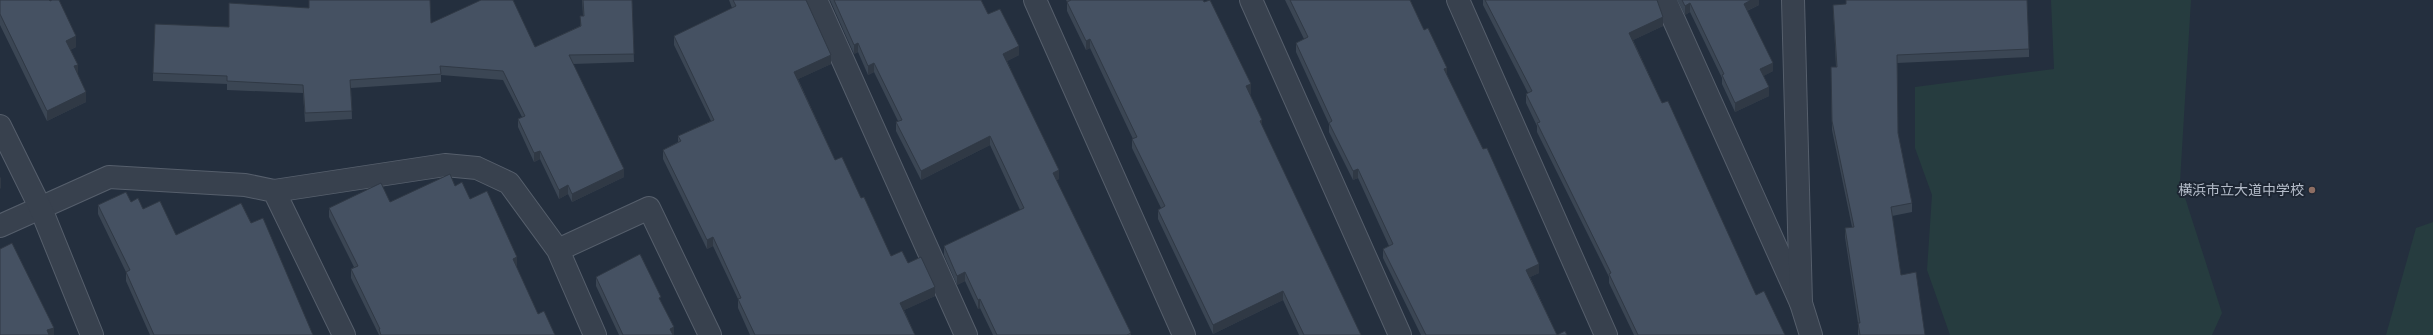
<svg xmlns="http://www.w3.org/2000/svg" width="2433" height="335" viewBox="0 0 2433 335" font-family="'Sofia Sans Condensed','Noto Sans JP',sans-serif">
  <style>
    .green { fill: #263c3f }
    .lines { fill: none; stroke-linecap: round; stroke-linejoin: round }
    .minor-casing { stroke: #565f6c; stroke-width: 24 }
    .tertiary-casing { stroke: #565f6c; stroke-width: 24 }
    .minor { stroke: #38414e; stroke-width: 22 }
    .tertiary { stroke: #38414e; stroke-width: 22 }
    .wall { fill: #3b4654 }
    .shaded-wall { fill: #303945 }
    .building { fill: #455162; stroke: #303945 }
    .education-dot { fill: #8d6e63; stroke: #1d2633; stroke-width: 1.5 }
    .labels { text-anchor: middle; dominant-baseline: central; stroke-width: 4; stroke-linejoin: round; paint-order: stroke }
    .poi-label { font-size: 14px; fill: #b4bcc9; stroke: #1d2633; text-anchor: end }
  </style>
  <rect width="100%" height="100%" fill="#242f3e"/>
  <!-- green -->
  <path class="green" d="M 2051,0 L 2191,0 L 2180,182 L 2222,313 L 2212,335 L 1950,335 L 1927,270 L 1932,195 L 1915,148 L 1915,87 L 2054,69 Z
    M 2433,222 L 2433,335 L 2386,335 L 2416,228 Z"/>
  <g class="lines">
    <!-- minor casing -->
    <g class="minor-casing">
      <path id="minor" d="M 816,0 L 966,335
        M 1251,0 L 1400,335
        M 1458,0 L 1606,335
        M 1665,0 L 1801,303
        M 274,191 L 344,335
        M 0,226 L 109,177 L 245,185 L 274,191 L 445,165 L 477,168 L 509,183 L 558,250 L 595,335
        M 558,250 L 649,208 L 710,335"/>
    </g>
    <!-- tertiary casing -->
    <g class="tertiary-casing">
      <path id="tertiary" d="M 1035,0 L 1184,335
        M 1793,0 L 1801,303 L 1811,335
        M 0,126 L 41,209 L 92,335"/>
    </g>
    <!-- minor -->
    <use href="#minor" class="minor"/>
    <!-- tertiary -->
    <use href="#tertiary" class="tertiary"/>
  </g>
  <!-- wall -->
  <path class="wall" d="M 0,0 L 76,47 L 70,50 L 86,102 L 47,121 L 0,25 Z
    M 582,0 L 632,0 L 634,62 L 573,64 L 624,177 L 572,202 L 568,194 L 559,199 L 540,159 L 534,162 L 518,127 L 518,119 L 522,117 L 503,80 L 441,75 L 441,82 L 351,88 L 352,119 L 305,122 L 303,93 L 227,90 L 227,84 L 153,81 L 153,73 L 431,23 L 535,47 L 580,26 L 583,16 Z
    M 729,0 L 806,0 L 831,64 L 798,79 L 835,160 L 861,198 L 891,256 L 908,263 L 935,296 L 904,310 L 915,335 L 750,335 L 738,308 L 738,299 L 713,246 L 707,249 L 663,159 L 663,150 L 678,142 L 678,136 L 711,121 L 674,45 L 674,36 L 732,8 Z
    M 830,0 L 981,0 L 988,14 L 1019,55 L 1007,61 L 1059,179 L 1056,180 L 1131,335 L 993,335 L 980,308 L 978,309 L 965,281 L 957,285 L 944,255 L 944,246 L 1020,210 L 990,145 L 921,180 L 896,131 L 896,122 L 898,121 L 874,72 L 868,75 L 858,52 L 854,54 Z
    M 1066,0 L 1203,0 L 1251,93 L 1250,94 L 1262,126 L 1361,335 L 1299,335 L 1283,300 L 1213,334 L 1158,219 L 1158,210 L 1161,208 L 1132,148 L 1132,139 L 1133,139 L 1090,48 L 1086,50 L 1067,11 L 1067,2 Z
    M 1285,0 L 1410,0 L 1424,30 L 1447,75 L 1539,273 L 1530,277 L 1557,335 L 1421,335 L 1383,258 L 1383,249 L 1389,246 L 1358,178 L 1353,180 L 1329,132 L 1329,124 L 1296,52 L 1296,43 L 1304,39 Z
    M 1483,0 L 1657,0 L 1663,26 L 1633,40 L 1662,103 L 1756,295 L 1785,335 L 1634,335 L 1609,283 L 1609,277 L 1537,132 L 1537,126 L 1526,103 L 1526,94 L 1528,93 L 1483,5 Z
    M 1677,0 L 1759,0 L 1759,5 L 1747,11 L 1773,71 L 1763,76 L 1769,96 L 1735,112 L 1722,84 L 1722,78 L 1690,12 L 1685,15 Z
    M 1833,5 L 2029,49 L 2029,57 L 1897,63 L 1898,133 L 1912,203 L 1912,212 L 1892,216 L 1901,275 L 1925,335 L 1858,335 L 1858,323 L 1845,237 L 1845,228 L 1852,227 L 1832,130 L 1831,67 L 1836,67 Z
    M 455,186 L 470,199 L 517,266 L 516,266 L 538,314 L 555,335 L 379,335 L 351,278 L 351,269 L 354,267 L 329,217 L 329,208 L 390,202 Z
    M 131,202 L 143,209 L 176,235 L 251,223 L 313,335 L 150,335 L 126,281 L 126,272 L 98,214 L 98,205 Z
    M 596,277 L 661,302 L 674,335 L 619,335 L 596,286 Z"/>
  <!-- shaded-wall -->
  <path class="shaded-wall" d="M 1751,0 L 1759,0 L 1759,5 L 1744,12 L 1744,4 Z
    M 1690,3 L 1690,12 L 1685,15 L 1685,6 Z
    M 1663,17 L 1663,26 L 1629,42 L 1629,33 Z
    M 76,36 L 76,47 L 66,52 L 66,41 Z
    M 1090,39 L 1090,48 L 1086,50 L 1086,41 Z
    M 858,43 L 858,52 L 854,54 L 854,45 Z
    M 1019,46 L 1019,55 L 1003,63 L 1003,54 Z
    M 831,55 L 831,64 L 794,81 L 794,72 Z
    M 874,63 L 874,72 L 868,75 L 868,66 Z
    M 1773,63 L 1773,71 L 1760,78 L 1760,69 Z
    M 78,65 L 78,75 L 74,66 Z
    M 1447,68 L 1447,77 L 1444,69 Z
    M 1251,84 L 1251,93 L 1246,95 L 1246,86 Z
    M 1769,87 L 1769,96 L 1735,112 L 1735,103 Z
    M 86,92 L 86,102 L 47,121 L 47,111 Z
    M 1262,120 L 1262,129 L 1260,121 Z
    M 990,136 L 990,145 L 921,180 L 921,171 Z
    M 540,151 L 540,159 L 534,162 L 534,153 Z
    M 624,169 L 624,177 L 572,202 L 572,194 Z
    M 1358,169 L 1358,178 L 1353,180 L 1353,171 Z
    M 1059,170 L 1059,179 L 1053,182 L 1053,173 Z
    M 1,177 L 1,188 L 0,189 L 0,178 Z
    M 568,185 L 568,194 L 559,199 L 559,190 Z
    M 713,237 L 713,246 L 707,249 L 707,240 Z
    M 517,257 L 517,266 L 513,268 L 513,259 Z
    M 1539,264 L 1539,273 L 1526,279 L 1526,270 Z
    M 965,272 L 965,281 L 957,285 L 957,276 Z
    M 935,287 L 935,296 L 900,312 L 900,303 Z
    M 1283,291 L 1283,300 L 1213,334 L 1213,325 Z
    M 980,299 L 980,308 L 978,309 L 978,300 Z
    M 674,327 L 674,335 L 670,335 L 670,329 Z
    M 54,328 L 54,335 L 47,335 L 47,330 Z"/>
  <!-- building -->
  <path class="building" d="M 0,0 L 49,0 L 50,1 L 52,0 L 59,0 L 76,36 L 66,41 L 78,65 L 74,66 L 86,92 L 47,111 L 0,14 Z
    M 309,0 L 430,0 L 431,23 L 481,0 L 513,0 L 535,47 L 581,26 L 580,16 L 584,16 L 583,0 L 632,0 L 634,54 L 569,55 L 624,169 L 572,194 L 568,185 L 559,190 L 540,151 L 534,153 L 518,119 L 525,116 L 503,71 L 440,66 L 441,74 L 350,80 L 352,111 L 305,113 L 303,85 L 227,81 L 227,76 L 153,73 L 155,24 L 229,27 L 229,3 L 309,8 Z
    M 733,0 L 806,0 L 831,55 L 794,72 L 835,160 L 842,157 L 861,198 L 864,197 L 891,256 L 902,251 L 908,263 L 921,257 L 935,287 L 900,303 L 915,335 L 755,335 L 738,299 L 741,298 L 713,237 L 707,240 L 663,150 L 681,141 L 678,136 L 714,120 L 674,36 L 736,6 Z
    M 834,0 L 981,0 L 988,14 L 1000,9 L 1019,46 L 1003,54 L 1059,170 L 1053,173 L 1131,333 L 1127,335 L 997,335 L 980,299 L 978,300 L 965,272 L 957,276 L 944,246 L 1024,208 L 990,136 L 921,171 L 896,122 L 902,120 L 874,63 L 868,66 L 858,43 L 854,45 Z
    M 1071,0 L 1203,0 L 1204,2 L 1210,0 L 1251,84 L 1246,86 L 1262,120 L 1260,121 L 1361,335 L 1304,335 L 1283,291 L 1213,325 L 1158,210 L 1165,206 L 1132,139 L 1137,137 L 1090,39 L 1086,41 L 1067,2 Z
    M 1290,0 L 1410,0 L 1424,30 L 1428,28 L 1447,68 L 1444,69 L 1483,149 L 1487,148 L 1539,264 L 1526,270 L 1557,335 L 1426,335 L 1383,249 L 1393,244 L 1358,169 L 1353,171 L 1329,123 L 1332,121 L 1296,43 L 1308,37 Z
    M 1485,0 L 1657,0 L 1663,17 L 1629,33 L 1662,103 L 1668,101 L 1756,295 L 1764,291 L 1785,335 L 1638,335 L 1609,274 L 1611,273 L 1537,123 L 1540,122 L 1526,94 L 1532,91 Z
    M 1682,0 L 1751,0 L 1744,4 L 1773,63 L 1760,69 L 1769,87 L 1735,103 L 1722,75 L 1724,74 L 1690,3 L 1685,6 Z
    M 1846,0 L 2027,0 L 2029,49 L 1897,55 L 1898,133 L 1912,203 L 1891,207 L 1901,275 L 1916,272 L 1925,335 L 1860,335 L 1858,323 L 1860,323 L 1845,228 L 1854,227 L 1832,121 L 1831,67 L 1837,67 L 1833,5 L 1846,4 Z
    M 450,174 L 455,186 L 462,182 L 470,199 L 487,191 L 517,257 L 513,259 L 538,314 L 544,311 L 555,335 L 381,335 L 379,329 L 380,329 L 351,269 L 358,266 L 329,208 L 381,183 L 390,202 Z
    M 126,192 L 131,202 L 138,198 L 143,209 L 160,201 L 176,235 L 241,203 L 251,223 L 263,218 L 313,335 L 154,335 L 126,272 L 130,270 L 98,205 Z
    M 12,243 L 54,328 L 47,330 L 49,335 L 0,335 L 0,249 Z
    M 640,254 L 661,297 L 659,298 L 674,327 L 670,329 L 673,335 L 623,335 L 596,277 Z
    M 1565,331 L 1567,335 L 1557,335 Z"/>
  <!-- markers -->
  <circle class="education-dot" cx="2312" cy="190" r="4"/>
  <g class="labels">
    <!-- poi labels -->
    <g class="poi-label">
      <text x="2304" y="190">横浜市立大道中学校</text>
    </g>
  </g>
</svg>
